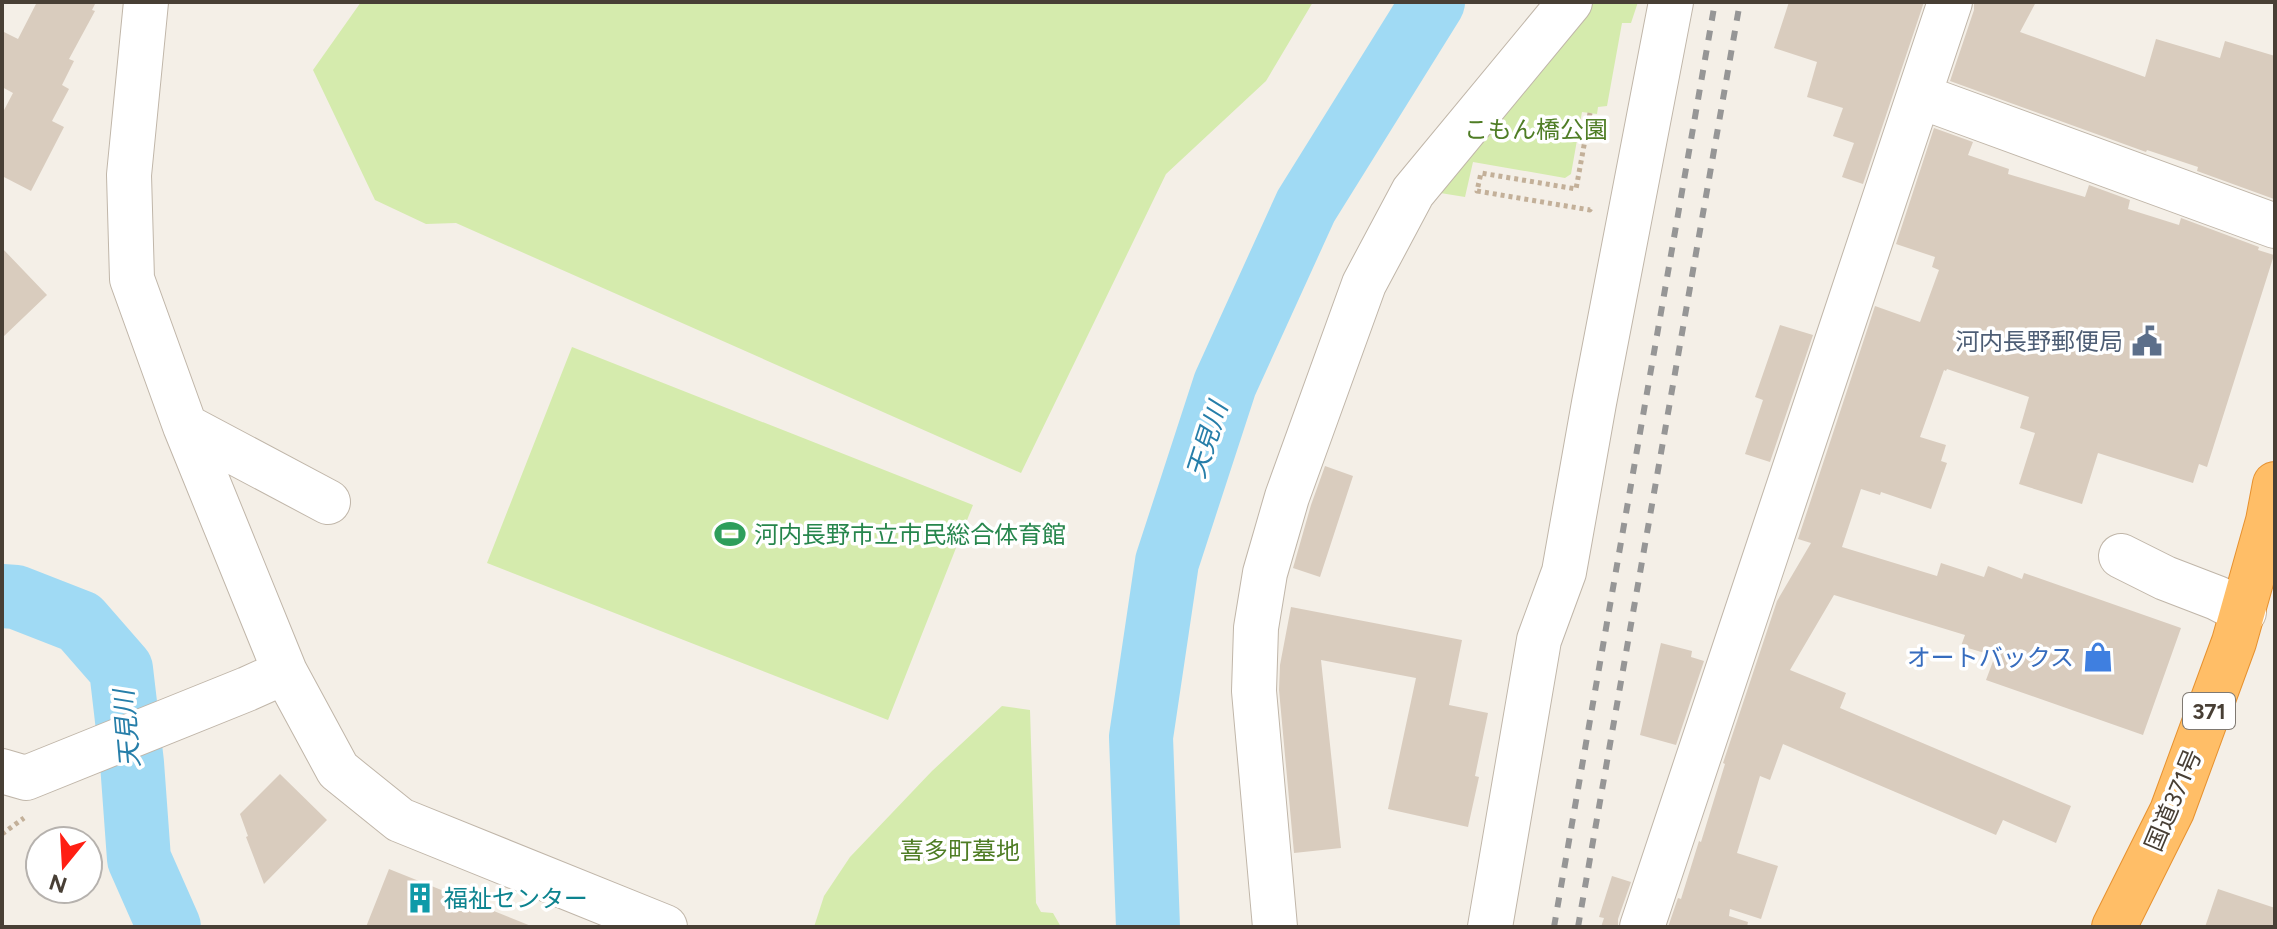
<svg xmlns="http://www.w3.org/2000/svg" width="2277" height="929" viewBox="0 0 2277 929" font-family="Figtree,'Noto Sans JP',sans-serif">
  <style>
    .green { fill: #d5ebad }
    .lines { fill: none; stroke-linecap: round; stroke-linejoin: round }
    .river { stroke: #a0daf4; stroke-width: 64 }
    .building { fill: #d9ccbe }
    .minor-casing { stroke: #c0b6a9; stroke-width: 46 }
    .highway-casing { stroke: #e6912f; stroke-width: 46 }
    .path { stroke: #c3b099; stroke-width: 5; stroke-dasharray: 4 4; stroke-linecap: butt }
    .minor { stroke: #fff; stroke-width: 44 }
    .highway { stroke: #ffbe67; stroke-width: 44 }
    .rail { stroke: #969696; stroke-width: 6; stroke-dasharray: 10 10; stroke-linecap: butt }
    .labels { text-anchor: middle; dominant-baseline: central; stroke-width: 7; stroke-linejoin: round; paint-order: stroke }
    .shield { fill: #fff; stroke: #7f7972; stroke-width: 2 }
    .shield-label { font-size: 22px; font-weight: bold; fill: #483f35 }
    .park-label { font-size: 24px; fill: #4f7d25; stroke: #fff }
    .service-label { font-size: 24px; fill: #4e5e75; stroke: #fff; text-anchor: end }
    .leisure-label { font-size: 24px; fill: #27864d; stroke: #fff; text-anchor: start }
    .shop-label { font-size: 24px; fill: #366cbe; stroke: #fff; text-anchor: end }
    .street-label { font-size: 24px; fill: #483f35; stroke: #fff }
    .culture-label { font-size: 24px; fill: #0d838f; stroke: #fff; text-anchor: start }
    .water-label { font-size: 26px; font-style: italic; fill: #267ea9; stroke: #fff }
  </style>
  <rect width="100%" height="100%" fill="#f4efe7"/>
  <!-- green -->
  <path class="green" d="M 361,2 L 1313,2 L 1266,81 L 1166,174 L 1021,473 L 456,223 L 426,224 L 375,200 L 313,70 Z
    M 1585,2 L 1638,2 L 1631,23 L 1622,23 L 1607,106 L 1598,107 L 1597,114 L 1582,112 L 1571,174 L 1565,178 L 1473,162 L 1465,197 L 1428,191 Z
    M 572,347 L 973,505 L 888,720 L 487,563 Z
    M 1002,706 L 1030,710 L 1036,903 L 1041,912 L 1053,913 L 1061,927 L 814,927 L 824,896 L 850,857 L 932,771 Z"/>
  <g class="lines">
    <!-- river -->
    <path class="river" d="M 2,596 L 16,597 L 80,622 L 121,669 L 132,763 L 139,859 L 169,927
      M 1148,927 L 1141,737 L 1167,562 L 1225,384 L 1306,206 L 1433,2"/>
  </g>
  <!-- building -->
  <path class="building" d="M 37,2 L 96,2 L 92,10 L 95,11 L 69,59 L 74,61 L 62,85 L 69,89 L 52,121 L 64,127 L 31,191 L 2,176 L 2,114 L 13,93 L 2,87 L 2,31 L 18,39 Z
    M 1789,2 L 1924,2 L 1863,184 L 1842,177 L 1854,143 L 1833,136 L 1843,108 L 1807,97 L 1817,62 L 1774,48 Z
    M 1974,2 L 2036,2 L 2020,32 L 2145,77 L 2156,39 L 2220,58 L 2225,41 L 2275,56 L 2274,199 L 2197,171 L 2198,167 L 2147,150 L 2146,152 L 1950,81 L 1974,10 Z
    M 1934,128 L 1973,142 L 1968,155 L 2009,169 L 2008,174 L 2085,197 L 2089,185 L 2130,200 L 2128,209 L 2179,225 L 2181,218 L 2259,247 L 2258,250 L 2274,255 L 2207,467 L 2199,464 L 2193,483 L 2098,453 L 2082,504 L 2019,484 L 2035,433 L 2020,428 L 2029,397 L 1947,369 L 1946,371 L 1944,370 L 1920,437 L 1946,445 L 1941,461 L 1947,463 L 1931,509 L 1881,492 L 1880,495 L 1861,489 L 1842,547 L 1937,576 L 1941,563 L 1984,577 L 1988,566 L 2022,579 L 2024,573 L 2181,628 L 2143,735 L 1986,680 L 1995,656 L 1961,646 L 1965,635 L 1834,595 L 1790,670 L 1846,693 L 1840,708 L 2071,806 L 2056,843 L 2003,820 L 1996,835 L 1783,744 L 1770,780 L 1760,776 L 1737,853 L 1778,866 L 1761,919 L 1730,909 L 1729,916 L 1748,922 L 1747,927 L 1668,927 L 1678,898 L 1681,899 L 1699,841 L 1701,842 L 1725,764 L 1723,763 L 1777,601 L 1811,543 L 1798,539 L 1875,306 L 1920,322 L 1939,270 L 1932,267 L 1935,257 L 1896,244 Z
    M 2,248 L 47,295 L 2,338 Z
    M 1780,325 L 1813,335 L 1770,462 L 1745,454 L 1763,400 L 1755,397 Z
    M 1325,466 L 1353,476 L 1320,577 L 1293,568 L 1311,505 Z
    M 1291,607 L 1462,640 L 1449,705 L 1488,713 L 1475,776 L 1479,777 L 1468,827 L 1388,809 L 1416,678 L 1321,660 L 1341,848 L 1294,853 L 1279,690 L 1280,665 Z
    M 1661,643 L 1692,651 L 1691,657 L 1704,661 L 1676,745 L 1640,735 Z
    M 280,774 L 327,820 L 264,884 L 246,837 L 248,836 L 240,814 Z
    M 389,869 L 531,926 L 531,927 L 366,927 Z
    M 1612,876 L 1631,882 L 1618,919 L 1618,927 L 1601,927 L 1604,918 L 1599,917 Z
    M 2218,889 L 2275,908 L 2275,927 L 2205,927 Z"/>
  <g class="lines">
    <!-- minor casing -->
    <g class="minor-casing">
      <path id="minor" d="M 146,2 L 129,175 L 132,279 L 185,426 L 285,672 L 338,770 L 400,820 L 665,927
        M 1919,96 L 2275,226
        M 185,426 L 328,502
        M 2121,556 L 2165,578 L 2217,598 L 2244,612
        M 2,771 L 26,778 L 247,689 L 285,672
        M 1275,927 L 1254,691 L 1256,628 L 1265,573 L 1287,497 L 1364,284 L 1413,192 L 1570,2
        M 1490,927 L 1539,640 L 1564,572 L 1594,403 L 1671,2
        M 1642,927 L 1950,2"/>
    </g>
    <!-- highway casing -->
    <g class="highway-casing">
      <path id="highway" d="M 2114,927 L 2172,811 L 2234,642 L 2268,521 L 2275,484"/>
    </g>
    <!-- path -->
    <path class="path" d="M 1590,113 L 1576,189 L 1481,173 L 1477,191 L 1590,210 L 1591,208
      M 2,834 L 24,818"/>
    <!-- minor -->
    <use href="#minor" class="minor"/>
    <!-- highway -->
    <use href="#highway" class="highway"/>
    <!-- rail -->
    <path class="rail" d="M 1554,927 L 1715,2
      M 1578,927 L 1740,2"/>
  </g>
  <!-- icons -->
  <defs>
    <g id="civic-bare" transform="scale(2.4)"><path d="M-.6-6.5H3V-4.5H.6V-3L4-1V1h2V6H-6V1h2V-1L-.6-3ZM-1.2 2.5V6h2.4V2.5Z" fill="#5c6f8a" stroke="#fff" stroke-width="2.5" paint-order="stroke"/></g>
    <g id="stadium-bare" transform="scale(2.4)"><path d="M0-5a6.5 5 0 1 0 0 10a6.5 5 0 1 0 0-10ZM-3.5-1.8h7v3.6h-7Z" fill="#2e9e5b" stroke="#fff" stroke-width="2.5" paint-order="stroke"/></g>
    <g id="shop-bare" transform="scale(2.4)"><path d="M-5-2.5h2.3a2.7 3.5 0 0 1 5.4 0H5L5.5 6h-11ZM-1.5-2.5h3a1.5 2.3 0 0 0-3 0Z" fill="#3f7fe0" stroke="#fff" stroke-width="2.5" paint-order="stroke"/></g>
    <g id="building-bare" transform="scale(2.4)"><path d="M-4-6H4V6H1V3H-1V6H-4ZM-2.5-4.3h1.7v1.8h-1.7ZM.8-4.3h1.7v1.8H.8ZM-2.5-1h1.7V.8h-1.7ZM.8-1h1.7V.8H.8Z" fill="#0f9aa8" stroke="#fff" stroke-width="2.5" paint-order="stroke"/></g>
  </defs>
  <g fill-rule="evenodd">
    <use href="#civic-bare" x="2147" y="341"/>
    <use href="#stadium-bare" x="730" y="534"/>
    <use href="#shop-bare" x="2098" y="657"/>
    <use href="#building-bare" x="420" y="898"/>
  </g>
  <g class="labels">
    <!-- shield labels -->
    <rect class="shield" x="2183" y="693" width="52" height="36" rx="6"/>
    <g class="shield-label">
      <text x="2209" y="711">371</text>
    </g>
    <!-- park labels -->
    <g class="park-label">
      <text x="1536" y="129">こもん橋公園</text>
      <text x="960" y="850">喜多町墓地</text>
    </g>
    <!-- service labels -->
    <g class="service-label">
      <text x="2123" y="341">河内長野郵便局</text>
    </g>
    <!-- leisure labels -->
    <g class="leisure-label">
      <text x="754" y="534">河内長野市立市民総合体育館</text>
    </g>
    <!-- shop labels -->
    <g class="shop-label">
      <text x="2074" y="657">オートバックス</text>
    </g>
    <!-- street labels -->
    <g class="street-label">
      <text transform="translate(2173 800) rotate(-67)">国道371号</text>
    </g>
    <!-- culture labels -->
    <g class="culture-label">
      <text x="444" y="898">福祉センター</text>
    </g>
    <!-- water labels -->
    <g class="water-label">
      <text transform="translate(1207 440) rotate(-72)">天見川</text>
      <text transform="translate(127 729) rotate(-95)">天見川</text>
    </g>
  </g>
  <!-- border -->
  <rect width="2277" height="929" fill="none" stroke="#483f35" stroke-width="8"/>
  <!-- north arrow -->
  <g transform="translate(64 865) rotate(198)"><circle r="38" fill="#ffffff" stroke="#b6b2ae" stroke-width="2"/>
  <path d="M0-6L14 30L0 20L-14 30Z" fill="#ff1f13"/>
  <text y="-12" font-size="22" font-weight="bold" text-anchor="middle" fill="#483f35">N</text>
  </g>
</svg>
